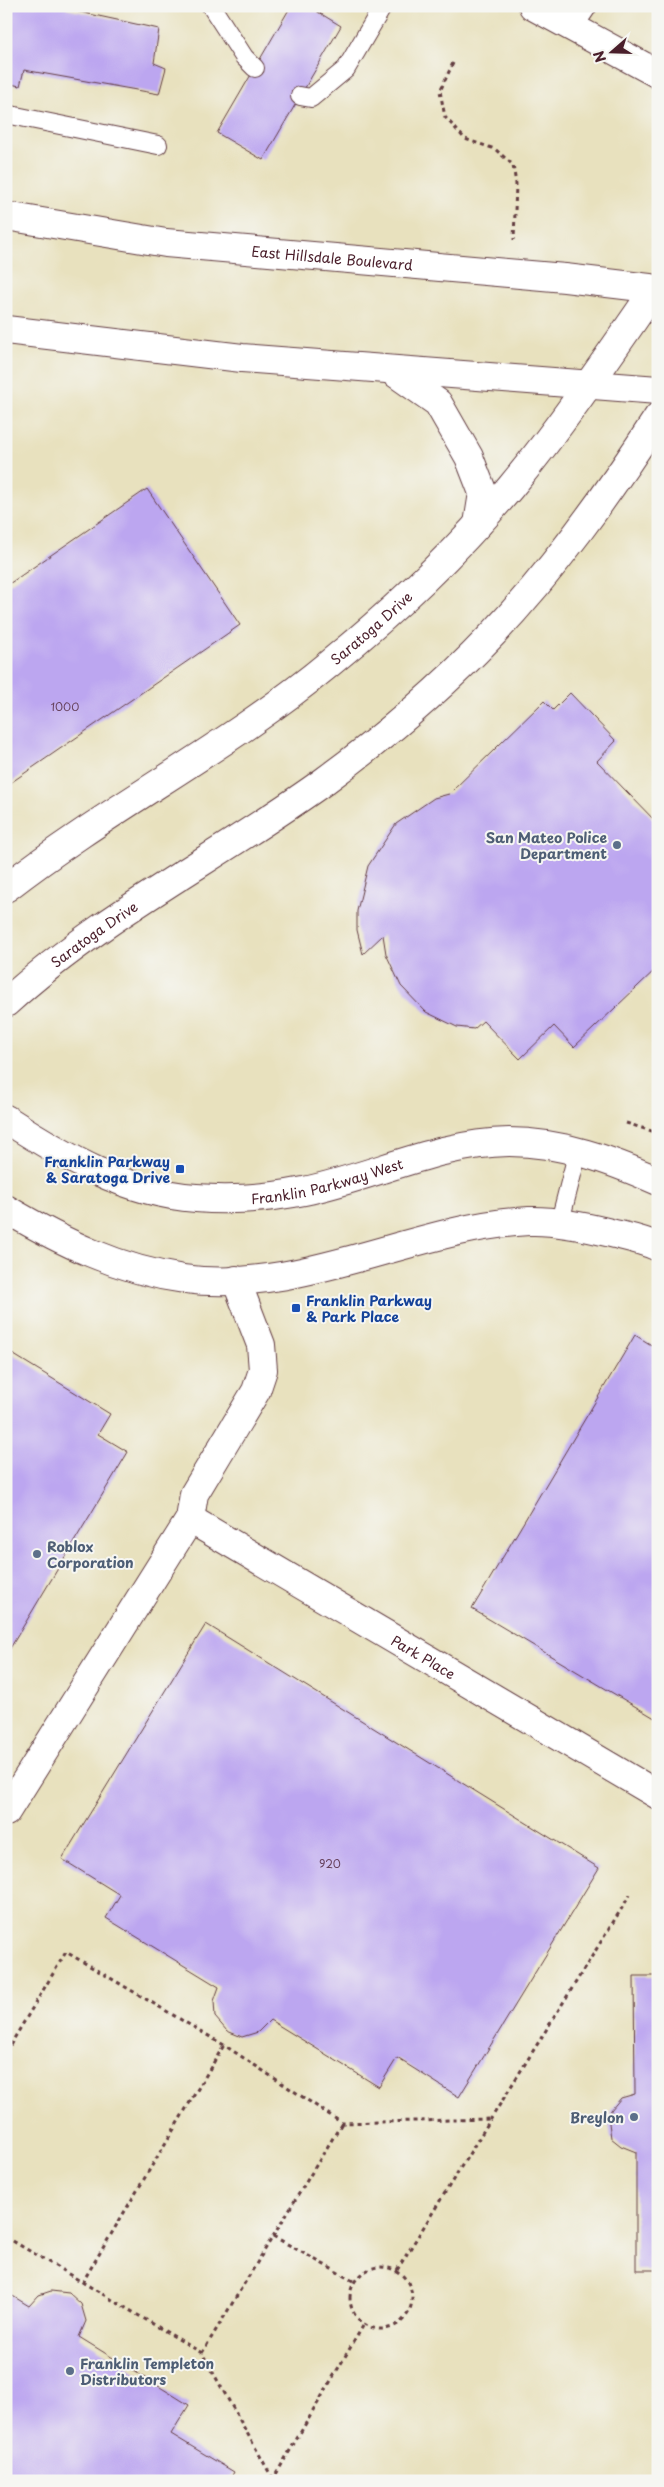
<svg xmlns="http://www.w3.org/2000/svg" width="664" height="2487" viewBox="0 0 664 2487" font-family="'Playpen Sans',sans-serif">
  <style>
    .building { fill: #bca6f0 }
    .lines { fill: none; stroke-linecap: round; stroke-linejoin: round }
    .lane-casing { stroke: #623c41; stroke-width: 20 }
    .street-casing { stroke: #623c41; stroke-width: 30 }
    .secondary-casing { stroke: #623c41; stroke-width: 30 }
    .path { stroke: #623c41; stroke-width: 3; stroke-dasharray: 4 4; stroke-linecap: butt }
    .lane { stroke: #fff; stroke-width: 18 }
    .street { stroke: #fff; stroke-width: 28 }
    .secondary { stroke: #fff; stroke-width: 28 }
    .service-dot { fill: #5c6f8a; stroke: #f6f6f2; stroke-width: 2 }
    .transit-dot { fill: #1a4fb4; stroke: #f6f6f2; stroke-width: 2 }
    .labels { text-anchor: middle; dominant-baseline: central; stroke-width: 4; stroke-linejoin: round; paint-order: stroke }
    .number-label { font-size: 11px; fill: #66415c }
    .street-label { font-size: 14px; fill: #4a1f2b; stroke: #f6f6f2 }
    .service-label { font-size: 14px; font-weight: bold; fill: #4e5e75; stroke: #f6f6f2; text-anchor: end }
    .transit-label { font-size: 14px; font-weight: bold; fill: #164399; stroke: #f6f6f2; text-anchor: end }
  </style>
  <rect width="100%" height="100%" fill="#f6f6f2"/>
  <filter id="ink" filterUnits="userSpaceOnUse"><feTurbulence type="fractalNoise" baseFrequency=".02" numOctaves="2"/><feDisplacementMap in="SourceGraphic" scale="10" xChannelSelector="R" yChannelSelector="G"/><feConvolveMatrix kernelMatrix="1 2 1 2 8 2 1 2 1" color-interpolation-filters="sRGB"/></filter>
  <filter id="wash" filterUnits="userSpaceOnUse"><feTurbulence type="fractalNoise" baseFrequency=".0096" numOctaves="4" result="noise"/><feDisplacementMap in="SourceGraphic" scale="20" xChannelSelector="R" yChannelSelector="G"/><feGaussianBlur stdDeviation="1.12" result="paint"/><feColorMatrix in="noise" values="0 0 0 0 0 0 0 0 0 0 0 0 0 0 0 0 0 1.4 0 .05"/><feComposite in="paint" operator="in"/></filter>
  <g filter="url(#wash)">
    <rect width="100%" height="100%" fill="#e8e1be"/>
    <g id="blocks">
      <!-- building -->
      <path class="building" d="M 6,6 L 67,6 L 66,9 L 159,29 L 154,63 L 166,68 L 159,94 L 24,70 L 20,86 L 6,83 Z
        M 291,6 L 308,6 L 341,26 L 263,160 L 217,133 Z
        M 147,489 L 240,625 L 6,786 L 6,586 Z
        M 570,693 L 616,741 L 597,761 L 658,824 L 658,967 L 574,1047 L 554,1026 L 520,1059 L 483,1021 L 474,1029 L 457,1027 L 426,1012 L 401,986 L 386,954 L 383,935 L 363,954 L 357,930 L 357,911 L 368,866 L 396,824 L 434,798 L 449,794 L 544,701 L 553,710 Z
        M 635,1335 L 658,1349 L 658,1720 L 472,1609 Z
        M 6,1350 L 110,1414 L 98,1434 L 128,1452 L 6,1655 Z
        M 206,1624 L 599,1868 L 459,2097 L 397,2058 L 379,2087 L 270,2020 L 258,2032 L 242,2037 L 227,2031 L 215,2017 L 214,2001 L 219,1987 L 106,1918 L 120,1895 L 62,1859 Z
        M 634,1976 L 658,1976 L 658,2270 L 636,2270 L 636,2152 L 621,2146 L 611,2138 L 609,2123 L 611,2110 L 621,2098 L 635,2094 Z
        M 51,2291 L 69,2293 L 81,2304 L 86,2321 L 79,2337 L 189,2405 L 171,2434 L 234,2472 L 229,2481 L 6,2481 L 6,2292 L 29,2306 L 39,2295 Z"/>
    </g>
  </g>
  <g filter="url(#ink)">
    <use href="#blocks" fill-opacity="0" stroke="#623c41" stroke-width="1"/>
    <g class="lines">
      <!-- lane casing -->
      <g class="lane-casing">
        <path id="lane" d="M 211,6 L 244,57 L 255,68
          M 573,28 L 588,6
          M 300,96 L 311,98 L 346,69 L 383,6
          M 6,114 L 158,145
          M 559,1225 L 578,1151"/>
      </g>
      <!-- street casing -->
      <g class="street-casing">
        <g id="street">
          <path d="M 533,6 L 658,74"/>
          <path id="s1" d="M 6,1119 C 65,1157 125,1193 196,1198 C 232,1201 269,1198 304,1191 C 373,1177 437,1143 509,1142 C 562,1142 610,1160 658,1181"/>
          <path d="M 6,1209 C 62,1242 119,1270 184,1279 C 302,1295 412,1227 529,1221 C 554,1220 587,1227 611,1233 C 627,1237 643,1240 658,1247"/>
          <path id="s2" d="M 190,1519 L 658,1795"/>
          <path d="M 6,1812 L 190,1519 L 194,1494 L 256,1391 L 263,1370 L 261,1345 L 236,1280"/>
        </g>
      </g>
      <!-- secondary casing -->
      <g class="secondary-casing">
        <g id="secondary">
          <path id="s3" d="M 6,216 L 166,243 L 565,278 L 658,289"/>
          <path d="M 6,330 L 242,358 L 658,390"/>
          <path d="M 391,370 L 438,403 L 469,457 L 483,493 L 478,524"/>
          <path id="s4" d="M 6,888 C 110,807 229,747 330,663 C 394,611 456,552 510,488 C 562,425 608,357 655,289"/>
          <path id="s5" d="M 6,1003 C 102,915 219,857 323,782 C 383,738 440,690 491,636 C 554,570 608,494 658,417"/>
        </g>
      </g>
      <!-- path -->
      <path class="path" d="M 453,63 L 440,91 L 445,117 L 465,139 L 495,149 L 513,165 L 516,184 L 514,240
        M 626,1123 L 658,1133
        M 6,2052 L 66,1952 L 224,2045 L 342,2123 L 490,2119
        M 273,2236 L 353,2281
        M 6,2237 L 202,2353 L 273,2479
        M350 2298a31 31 0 1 1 62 0a31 31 0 1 1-62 0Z
        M 397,2270 L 630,1895
        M 82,2283 L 224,2045
        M 202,2353 L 342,2123
        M 272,2481 L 363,2326"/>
      <!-- lane -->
      <use href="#lane" class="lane"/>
      <!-- street -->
      <use href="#street" class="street"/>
      <!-- secondary -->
      <use href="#secondary" class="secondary"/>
    </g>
  </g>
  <!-- markers -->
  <g class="service-dot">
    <circle cx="617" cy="845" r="5"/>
    <circle cx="37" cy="1554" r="5"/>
    <circle cx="634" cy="2117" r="5"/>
    <circle cx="70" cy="2371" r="5"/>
  </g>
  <g class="transit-dot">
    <rect x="175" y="1164" width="10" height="10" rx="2.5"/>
    <rect x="291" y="1303" width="10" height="10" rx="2.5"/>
  </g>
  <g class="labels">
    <!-- number labels -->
    <g class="number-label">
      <text x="65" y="706">1000</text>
      <text x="330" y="1863">920</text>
    </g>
    <!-- street labels -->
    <g class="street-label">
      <text stroke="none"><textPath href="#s3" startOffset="329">East Hillsdale Boulevard</textPath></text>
      <text stroke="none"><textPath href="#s4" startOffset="449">Saratoga Drive</textPath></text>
      <text stroke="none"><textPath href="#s5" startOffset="112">Saratoga Drive</textPath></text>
      <text stroke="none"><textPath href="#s1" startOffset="341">Franklin Parkway West</textPath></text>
      <text stroke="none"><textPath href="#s2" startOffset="271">Park Place</textPath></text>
    </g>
    <!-- service labels -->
    <g class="service-label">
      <text x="607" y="837">San Mateo Police<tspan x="607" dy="16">Department</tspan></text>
      <text x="47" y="1546" text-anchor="start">Roblox<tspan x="47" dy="16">Corporation</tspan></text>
      <text x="624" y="2117">Breylon</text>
      <text x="80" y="2363" text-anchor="start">Franklin Templeton<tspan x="80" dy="16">Distributors</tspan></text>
    </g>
    <!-- transit labels -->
    <g class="transit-label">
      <text x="170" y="1161">Franklin Parkway<tspan x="170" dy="16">&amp; Saratoga Drive</tspan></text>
      <text x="306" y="1300" text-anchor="start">Franklin Parkway<tspan x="306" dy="16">&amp; Park Place</tspan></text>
    </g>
  </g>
  <!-- margin -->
  <rect width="664" height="2487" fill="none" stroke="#f6f6f2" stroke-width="25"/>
  <!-- north arrow -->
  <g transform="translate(612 52) rotate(250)" stroke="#f6f6f2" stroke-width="4" paint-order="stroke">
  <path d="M0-4L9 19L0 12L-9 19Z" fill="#4a1f2b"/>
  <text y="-8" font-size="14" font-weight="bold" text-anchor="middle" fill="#4a1f2b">N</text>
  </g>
</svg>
